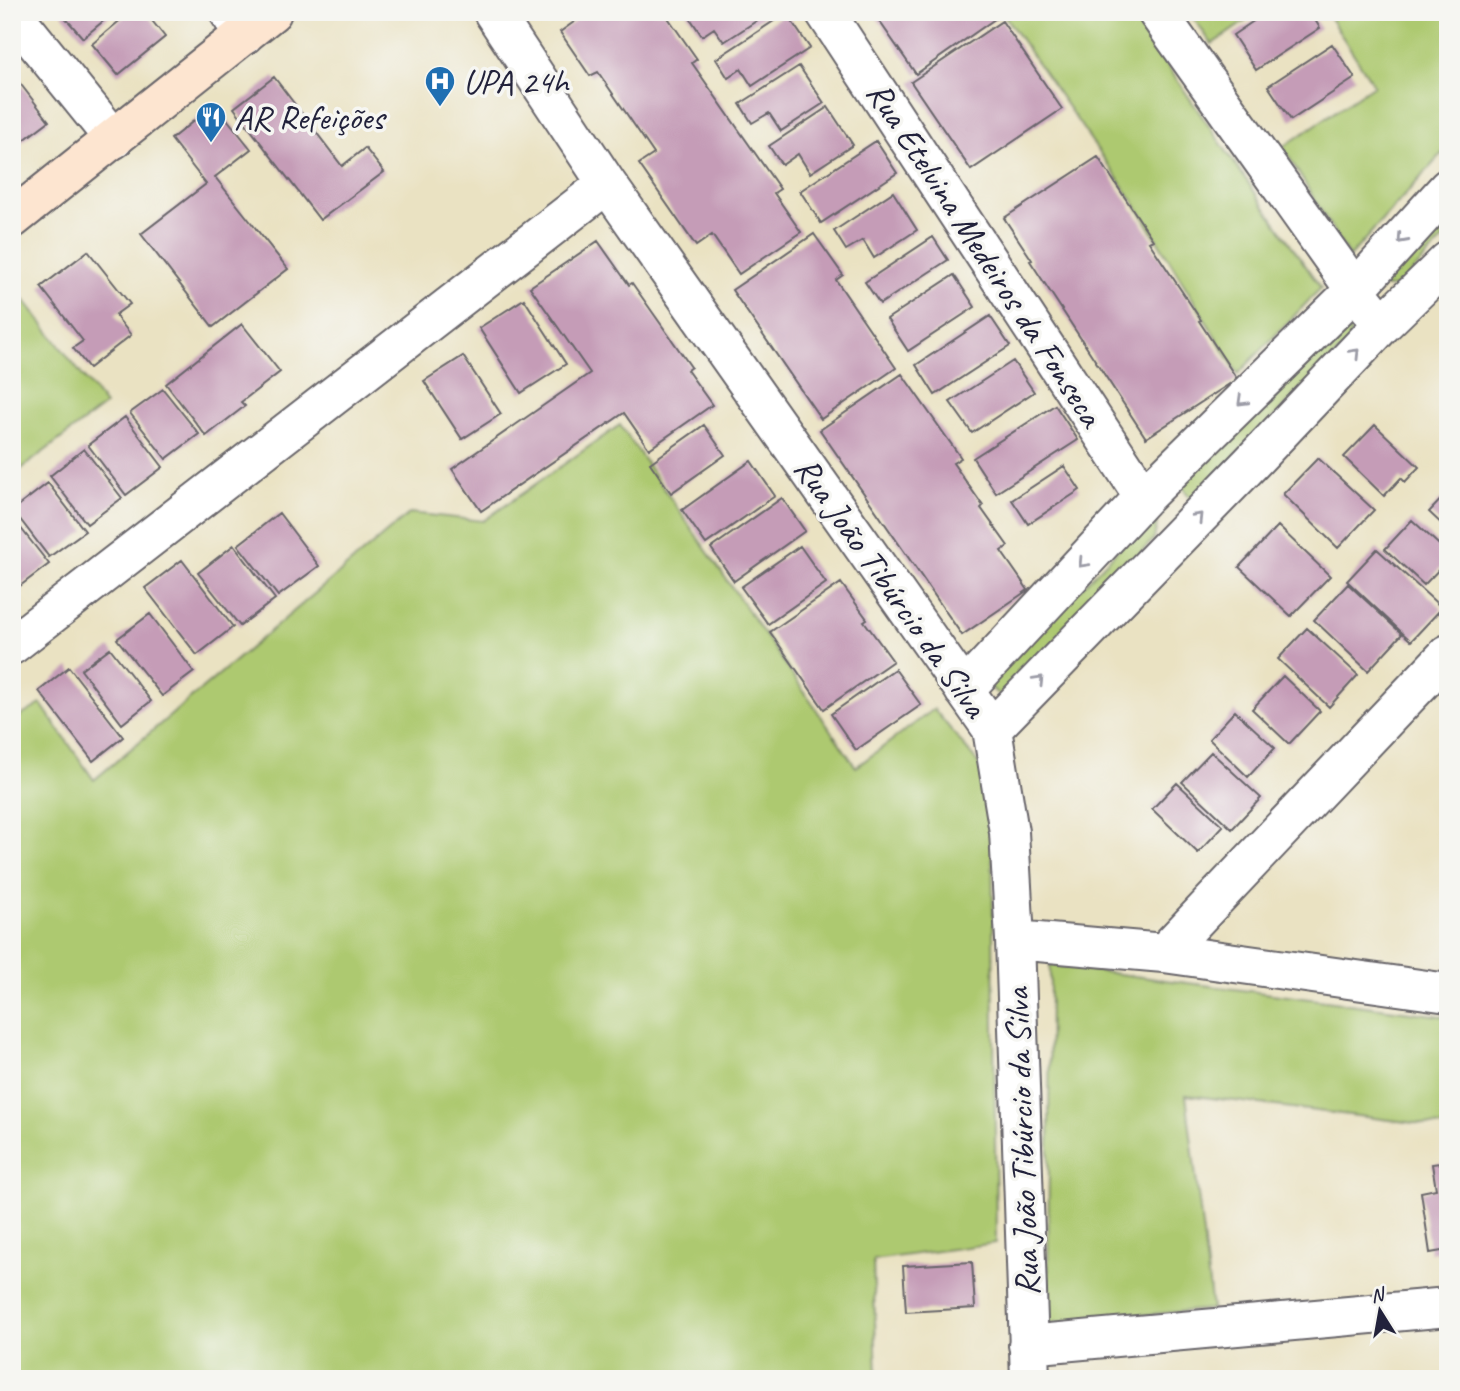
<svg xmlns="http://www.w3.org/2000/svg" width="1460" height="1391" viewBox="0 0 1460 1391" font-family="Caveat,sans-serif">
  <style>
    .green { fill: #adc970; stroke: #687656; stroke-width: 2 }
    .building { fill: #c59cb7 }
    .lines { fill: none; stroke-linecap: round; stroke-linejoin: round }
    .street-casing { stroke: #68656a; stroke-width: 42 }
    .secondary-casing { stroke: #68656a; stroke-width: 42 }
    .street { stroke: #fff; stroke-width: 38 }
    .secondary { stroke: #fde5d0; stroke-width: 38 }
    .oneway { stroke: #9c9ca7 }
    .labels { text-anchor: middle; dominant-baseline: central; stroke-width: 7; stroke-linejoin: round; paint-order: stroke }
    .poi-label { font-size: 35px; fill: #22223b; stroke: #f6f6f2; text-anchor: start }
    .street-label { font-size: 35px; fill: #22223b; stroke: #f6f6f2 }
  </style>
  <rect width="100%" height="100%" fill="#f6f6f2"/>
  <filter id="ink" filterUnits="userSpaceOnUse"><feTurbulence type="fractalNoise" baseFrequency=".0143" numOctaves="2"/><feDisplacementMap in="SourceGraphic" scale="14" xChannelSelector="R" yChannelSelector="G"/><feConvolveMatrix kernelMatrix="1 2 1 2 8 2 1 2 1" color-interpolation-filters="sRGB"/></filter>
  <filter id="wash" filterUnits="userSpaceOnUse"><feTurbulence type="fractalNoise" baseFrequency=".00686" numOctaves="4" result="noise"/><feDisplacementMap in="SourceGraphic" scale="28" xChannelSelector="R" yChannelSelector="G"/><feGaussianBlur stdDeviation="1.57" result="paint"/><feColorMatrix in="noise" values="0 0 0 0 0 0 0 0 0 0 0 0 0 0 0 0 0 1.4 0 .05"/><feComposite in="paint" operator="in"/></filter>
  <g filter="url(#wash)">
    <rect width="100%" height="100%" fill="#eae2c2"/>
    <!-- green -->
    <path class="green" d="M 1002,12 L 1130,12 L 1321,288 L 1238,374 L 1138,208 Z
      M 1189,12 L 1259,12 L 1212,44 Z
      M 1326,12 L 1448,12 L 1448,147 L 1349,257 L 1283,147 L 1374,85 Z
      M 1448,205 L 1448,234 L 1401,284 L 1394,287 L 1384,287 L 1382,281 Z
      M 12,284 L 105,405 L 12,476 Z
      M 1345,323 L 1352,328 L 1349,342 L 1193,498 L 1188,495 L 1183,487 L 1185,478 Z
      M 620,425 L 856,767 L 934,709 L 983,769 L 992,817 L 996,1243 L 873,1260 L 877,1379 L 12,1379 L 12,721 L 41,704 L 94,780 L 410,513 L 483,521 Z
      M 1152,514 L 1157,524 L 1154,539 L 1002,696 L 994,691 L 989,684 Z
      M 1050,965 L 1448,1017 L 1448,1127 L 1186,1095 L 1212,1309 L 1048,1323 Z"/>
    <g id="blocks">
      <!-- building -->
      <path class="building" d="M 64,12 L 114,12 L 83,38 L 62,14 Z
        M 130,12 L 145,12 L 165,37 L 118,75 L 92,44 Z
        M 588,12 L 664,12 L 697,59 L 692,63 L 780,189 L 774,193 L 801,232 L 739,274 L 712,235 L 696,246 L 639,164 L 654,154 L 598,72 L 590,76 L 560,32 Z
        M 686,12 L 770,12 L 724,42 L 714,28 L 702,36 Z
        M 873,12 L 996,12 L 999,16 L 916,74 Z
        M 1267,12 L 1310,12 L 1320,28 L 1256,70 L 1233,35 Z
        M 786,13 L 810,48 L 752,86 L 741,69 L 728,78 L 716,59 Z
        M 1002,21 L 1062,109 L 971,170 L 911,82 Z
        M 1332,44 L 1355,78 L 1291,120 L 1268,86 Z
        M 799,66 L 824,103 L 781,131 L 769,113 L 752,123 L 740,104 Z
        M 12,73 L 49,121 L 12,149 Z
        M 274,77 L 342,166 L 365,148 L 384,172 L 320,220 L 234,108 Z
        M 215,104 L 251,149 L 215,177 L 288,269 L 213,327 L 141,234 L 206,184 L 171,139 Z
        M 828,107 L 853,145 L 810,173 L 798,154 L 782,165 L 769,146 Z
        M 876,141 L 897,173 L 821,223 L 800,191 Z
        M 1098,157 L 1153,240 L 1149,242 L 1201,320 L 1199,321 L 1237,379 L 1146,438 L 1030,261 L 1032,260 L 1004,218 Z
        M 893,192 L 917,230 L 874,258 L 863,240 L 846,250 L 834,231 Z
        M 814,234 L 843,275 L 836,280 L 896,368 L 821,419 L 732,290 Z
        M 933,237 L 948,260 L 880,304 L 865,282 Z
        M 598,241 L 629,285 L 632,283 L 691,367 L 687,370 L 712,405 L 649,449 L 624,413 L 481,511 L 452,469 L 590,373 L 530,287 Z
        M 88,251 L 130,304 L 115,315 L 131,335 L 89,368 L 73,348 L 83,341 L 41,287 Z
        M 954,275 L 975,307 L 908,351 L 887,319 Z
        M 524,299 L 566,364 L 521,393 L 479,328 Z
        M 990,316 L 1010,346 L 935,395 L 916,365 Z
        M 242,324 L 280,372 L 241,402 L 245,406 L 206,436 L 166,384 Z
        M 463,356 L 501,414 L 462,439 L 424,381 Z
        M 1013,361 L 1034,392 L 972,433 L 950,402 Z
        M 902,374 L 961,458 L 953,463 L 983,506 L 981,508 L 1008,546 L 1001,551 L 1028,590 L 962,635 L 820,430 Z
        M 163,389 L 199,434 L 166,459 L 130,413 Z
        M 1055,405 L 1078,440 L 996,493 L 973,458 Z
        M 125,417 L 163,467 L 126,495 L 88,445 Z
        M 704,425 L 725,455 L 671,493 L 650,463 Z
        M 1375,425 L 1419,467 L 1405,482 L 1401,478 L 1384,496 L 1344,457 Z
        M 84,449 L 122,498 L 87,524 L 50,476 Z
        M 1318,458 L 1374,510 L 1338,548 L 1283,494 Z
        M 751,461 L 775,496 L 706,544 L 682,510 Z
        M 1064,466 L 1080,490 L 1028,524 L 1012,500 Z
        M 48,483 L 85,531 L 49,557 L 13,510 Z
        M 1448,492 L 1448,530 L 1429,512 Z
        M 782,498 L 805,531 L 734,581 L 711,548 Z
        M 279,513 L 319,566 L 278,596 L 238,545 Z
        M 12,517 L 49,564 L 12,592 Z
        M 1412,520 L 1448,553 L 1448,560 L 1424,585 L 1385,549 Z
        M 1278,526 L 1330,576 L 1291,616 L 1239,567 Z
        M 234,545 L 275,599 L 240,626 L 198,573 Z
        M 800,546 L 826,583 L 768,624 L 741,587 Z
        M 1377,549 L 1442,608 L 1411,641 L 1347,581 Z
        M 182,560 L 233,627 L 197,655 L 145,588 Z
        M 841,583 L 867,619 L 864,621 L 893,661 L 824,709 L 770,632 Z
        M 1348,584 L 1402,634 L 1368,671 L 1314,620 Z
        M 150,614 L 194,672 L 162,696 L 117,639 Z
        M 1307,628 L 1358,675 L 1329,707 L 1278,659 Z
        M 110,648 L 151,701 L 122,724 L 81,670 Z
        M 69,667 L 123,737 L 93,761 L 39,691 Z
        M 895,669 L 921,705 L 856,750 L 831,714 Z
        M 1283,676 L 1320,711 L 1289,744 L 1252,709 Z
        M 1235,711 L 1275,748 L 1248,777 L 1209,739 Z
        M 1211,752 L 1261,798 L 1232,829 L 1182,782 Z
        M 1177,783 L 1223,826 L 1198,853 L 1152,809 Z
        M 1448,1162 L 1448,1250 L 1430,1253 L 1421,1192 L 1436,1189 L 1432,1164 Z
        M 972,1262 L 975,1308 L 906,1312 L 903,1266 Z"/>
    </g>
  </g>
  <g filter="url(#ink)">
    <use href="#blocks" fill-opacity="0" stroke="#68656a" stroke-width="2"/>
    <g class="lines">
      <!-- street casing -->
      <g class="street-casing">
        <path id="street" d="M 229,12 L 244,35
          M 493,12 L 607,184 L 992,729 L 1009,832 L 1015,940 L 1030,1379
          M 825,12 L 1144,497
          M 1157,12 L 1355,290 L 1370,309
          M 12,13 L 114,139
          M 12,645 L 607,184
          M 964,690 L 1144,497 L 1355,290 L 1448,188
          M 992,729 L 1251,463 L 1382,325 L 1448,261
          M 1015,940 L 1164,953 L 1448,993
          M 1164,953 L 1448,654
          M 1028,1345 L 1448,1307"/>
      </g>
      <!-- secondary casing -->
      <g class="secondary-casing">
        <path id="secondary" d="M 12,219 L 272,12"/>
      </g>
      <!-- street -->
      <use href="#street" class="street"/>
      <!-- secondary -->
      <use href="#secondary" class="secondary"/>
    </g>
    <!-- one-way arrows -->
    <defs><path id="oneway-chevron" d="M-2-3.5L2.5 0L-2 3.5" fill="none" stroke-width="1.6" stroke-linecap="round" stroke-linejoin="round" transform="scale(1.75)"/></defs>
    <g class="oneway">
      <use href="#oneway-chevron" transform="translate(1402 239) rotate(132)"/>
      <use href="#oneway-chevron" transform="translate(1355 353) rotate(-46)"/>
      <use href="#oneway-chevron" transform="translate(1242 401) rotate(136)"/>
      <use href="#oneway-chevron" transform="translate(1198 517) rotate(-46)"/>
      <use href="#oneway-chevron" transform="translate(1083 563) rotate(133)"/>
      <use href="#oneway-chevron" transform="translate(1039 680) rotate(-46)"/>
    </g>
  </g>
  <!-- icons -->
  <defs>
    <g id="hospital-pin" transform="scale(1.575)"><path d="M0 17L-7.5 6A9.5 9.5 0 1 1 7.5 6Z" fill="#1f6fb2" stroke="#f6f6f2"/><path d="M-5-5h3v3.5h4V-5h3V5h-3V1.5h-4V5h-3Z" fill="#fff"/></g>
    <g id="restaurant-pin" transform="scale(1.575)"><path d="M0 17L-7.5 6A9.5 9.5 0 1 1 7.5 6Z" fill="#1f6fb2" stroke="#f6f6f2"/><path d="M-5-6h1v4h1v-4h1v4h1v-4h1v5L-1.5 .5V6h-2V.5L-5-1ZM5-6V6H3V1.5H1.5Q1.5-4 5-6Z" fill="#fff"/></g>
  </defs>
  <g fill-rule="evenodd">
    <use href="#hospital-pin" x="440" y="81"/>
    <use href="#restaurant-pin" x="211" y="117"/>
  </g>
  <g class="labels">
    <!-- poi labels -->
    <g class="poi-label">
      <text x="463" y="81">UPA 24h</text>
      <text x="234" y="117">AR Refeições</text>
    </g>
    <!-- street labels -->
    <g class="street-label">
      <text transform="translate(985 254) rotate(57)">Rua Etelvina Medeiros da Fonseca</text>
      <text transform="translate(891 587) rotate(55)">Rua João Tibúrcio da Silva</text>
      <text transform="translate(1022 1142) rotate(-92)">Rua João Tibúrcio da Silva</text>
    </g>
  </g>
  <!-- margin -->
  <rect width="1460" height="1391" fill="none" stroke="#f6f6f2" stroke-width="42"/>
  <!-- north arrow -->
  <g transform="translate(1380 1311) rotate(349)" stroke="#f6f6f2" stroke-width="5" paint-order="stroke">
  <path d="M0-5L12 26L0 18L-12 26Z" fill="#22223b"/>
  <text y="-10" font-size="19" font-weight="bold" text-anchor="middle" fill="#22223b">N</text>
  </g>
</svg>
